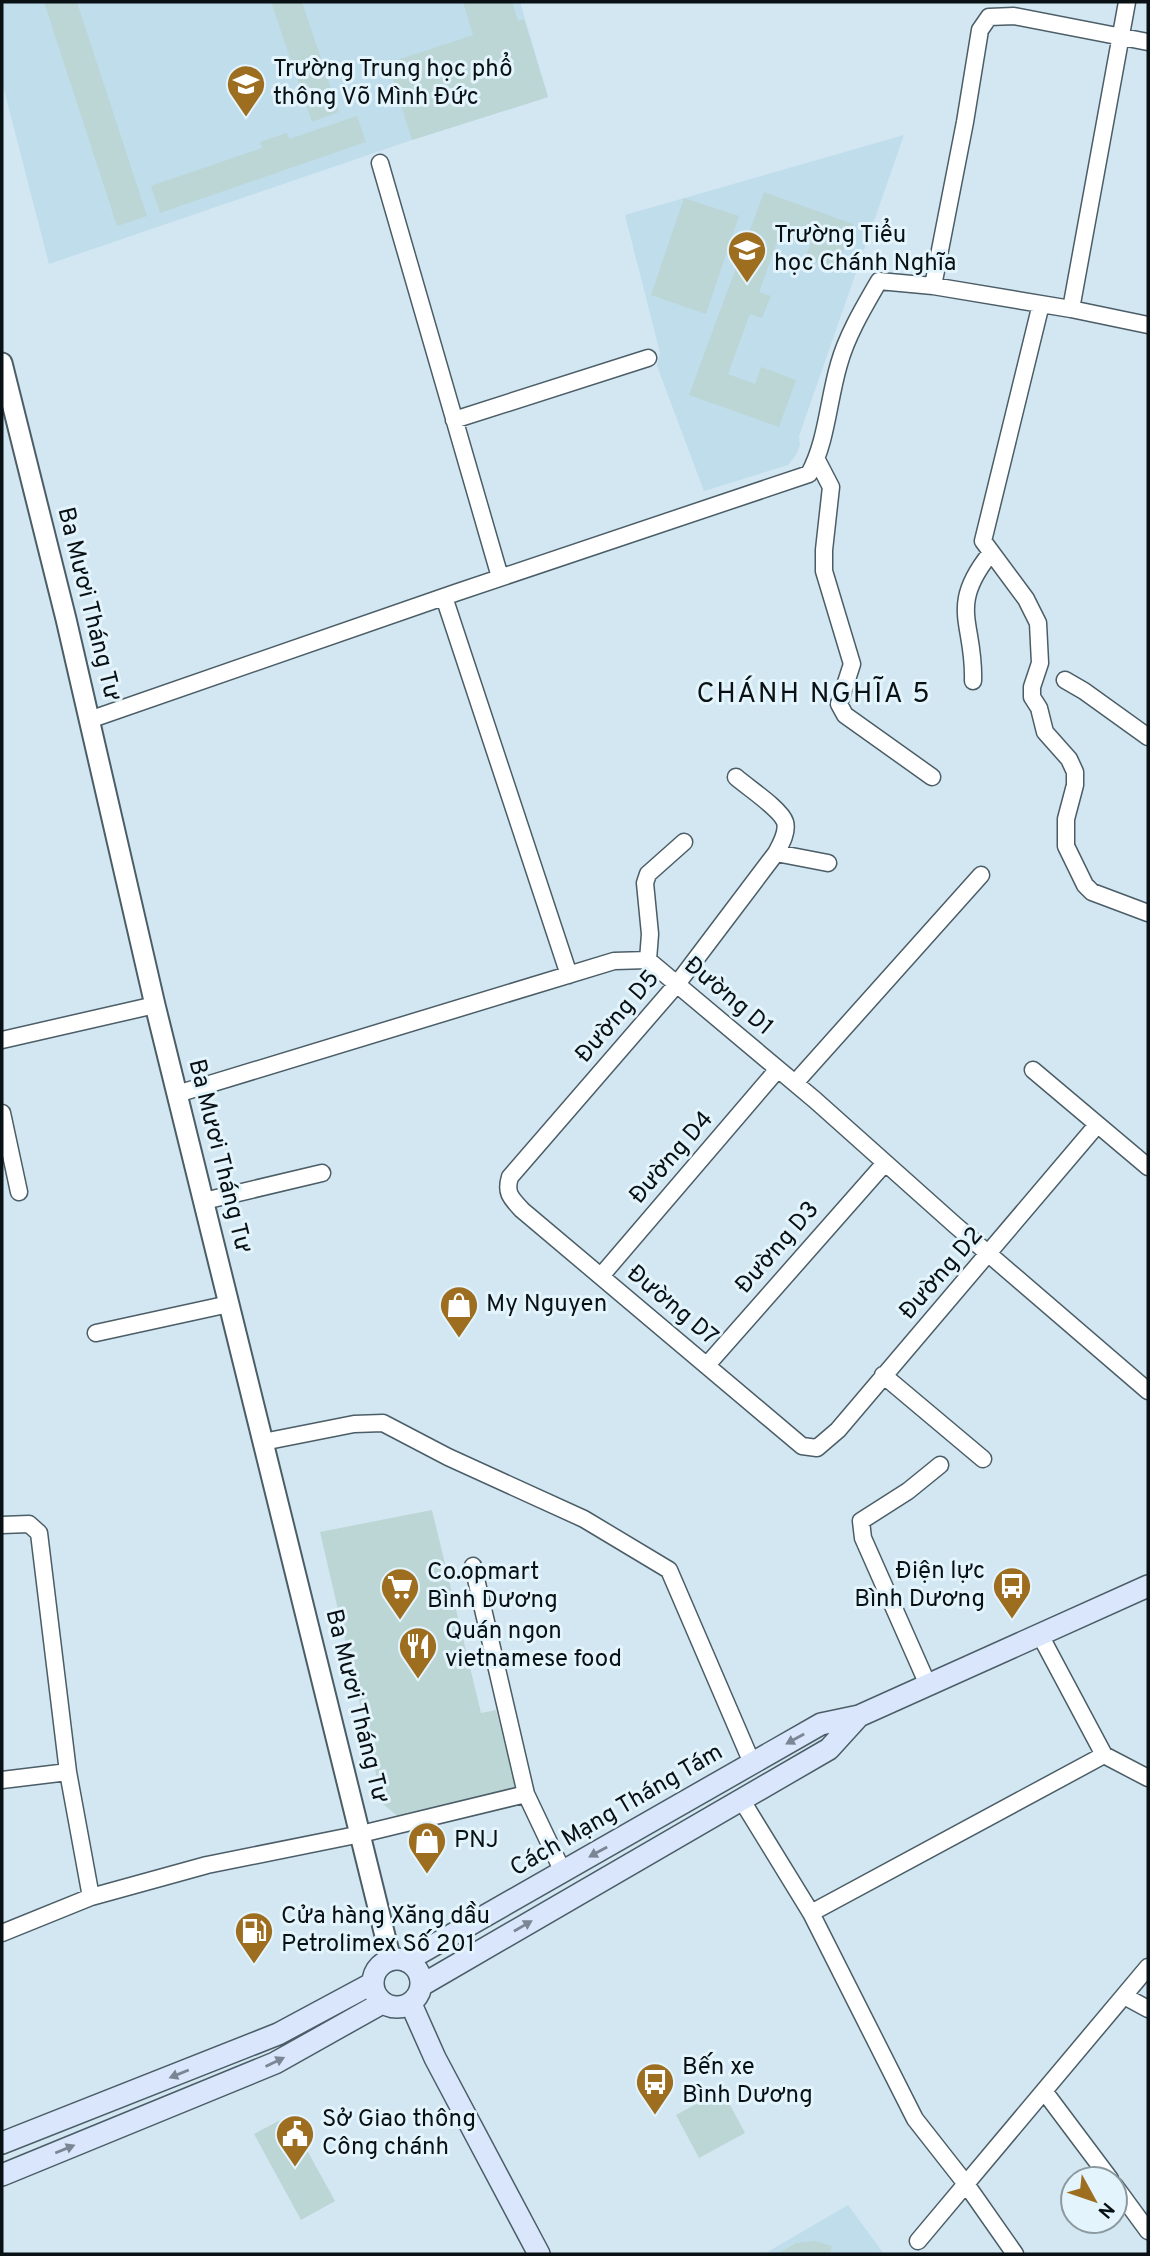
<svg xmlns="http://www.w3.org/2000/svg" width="1150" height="2256" viewBox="0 0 1150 2256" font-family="Overpass,sans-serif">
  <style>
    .built { fill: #c0ddec }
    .building { fill: #bcd5d5 }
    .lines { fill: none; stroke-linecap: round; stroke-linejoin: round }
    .minor-casing { stroke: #4b5d66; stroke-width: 19 }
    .tertiary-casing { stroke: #4b5d66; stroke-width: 23 }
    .secondary-casing { stroke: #4b5d66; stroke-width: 24 }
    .minor { stroke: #fff; stroke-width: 16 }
    .tertiary { stroke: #fff; stroke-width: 19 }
    .secondary { stroke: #d9e6fc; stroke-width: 21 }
    .oneway { fill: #7b8694 }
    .labels { text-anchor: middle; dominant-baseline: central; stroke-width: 6; stroke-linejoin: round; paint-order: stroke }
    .poi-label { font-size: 24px; fill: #091114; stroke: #e3f4fc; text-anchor: start }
    .street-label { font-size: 24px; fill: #091114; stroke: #e3f4fc }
    .quarter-label { font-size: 28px; letter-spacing: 2px; fill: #091114; stroke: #e3f4fc }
  </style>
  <rect width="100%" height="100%" fill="#d2e7f2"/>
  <!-- built -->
  <path class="built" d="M 2,2 L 520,2 L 548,97 L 412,140 L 49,264 L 2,82 Z
    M 904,135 L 799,436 L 800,445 L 796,455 L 788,465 L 704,491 L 657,366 L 660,353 L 625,215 Z
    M 848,2205 L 884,2254 L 764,2254 Z"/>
  <!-- building -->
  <path class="building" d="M 44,2 L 77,2 L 147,216 L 117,226 Z
    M 271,2 L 302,2 L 339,112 L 312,122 Z
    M 463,2 L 512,2 L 518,21 L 524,19 L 548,97 L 412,140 L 388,63 L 473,35 Z
    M 357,116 L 366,142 L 160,213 L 151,186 L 262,148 L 260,142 L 287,133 L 289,139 Z
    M 764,192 L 853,224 L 836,270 L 805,258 L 811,242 L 781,231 L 759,292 L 771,296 L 762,318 L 750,314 L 728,374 L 755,384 L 761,367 L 796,380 L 779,427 L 689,395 Z
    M 684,198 L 739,216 L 706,314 L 651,295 Z
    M 432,1510 L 481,1713 L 496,1710 L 516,1789 L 400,1818 L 383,1804 L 320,1532 Z
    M 722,2090 L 745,2133 L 699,2158 L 676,2115 Z
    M 288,2116 L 335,2201 L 301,2220 L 254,2134 Z
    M 815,2241 L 832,2246 L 830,2254 L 777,2254 L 796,2243 Z"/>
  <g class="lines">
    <!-- minor casing -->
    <g class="minor-casing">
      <path id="minor" d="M 1127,2 L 1071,309 L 1148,325
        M 380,163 L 500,577
        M 1041,304 L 983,541 L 1026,599 L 1038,623 L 1040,663 L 1032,687 L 1032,697 L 1039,708 L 1045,732 L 1069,759 L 1075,772 L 1075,785 L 1066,819 L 1066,846 L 1085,885 L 1092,892 L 1148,913
        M 1071,309 L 933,286 L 965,122 L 980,30 L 989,17 L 1014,16 L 1148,42
        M 454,420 L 648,358
        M 817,460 L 831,487 L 824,550 L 824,571 L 852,664 L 839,704 L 845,715 L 932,777
        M 444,597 L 569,975
        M 1065,680 L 1084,691 L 1148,737
        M 973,681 C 975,623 947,608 990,554
        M 89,720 L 455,593 L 809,474 C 827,441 828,401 839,364 C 847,335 864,307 879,281 L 933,286
        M 736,777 C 747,787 781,809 785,822 C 788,832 781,844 776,853 L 677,984 L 510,1177 C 505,1193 511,1198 522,1210 L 802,1446 L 817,1448 L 838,1430 L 1097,1125
        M 776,853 L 828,863
        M 648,960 L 650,934 L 645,883 L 648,874 L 684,842
        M 2,1040 L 155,1005
        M 1033,1070 L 1148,1167
        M 795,1083 L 981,875
        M 177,1094 L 614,961 L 648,960 L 815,1100 L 955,1225 L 1148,1391
        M 2,1113 L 19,1192
        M 204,1201 L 322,1173
        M 601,1276 L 778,1069
        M 96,1333 L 229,1304
        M 707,1365 L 885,1163
        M 883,1375 L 983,1459
        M 263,1442 L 354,1424 L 383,1423 L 448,1457 L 584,1519 L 669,1570 L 752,1763
        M 2,1525 L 29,1524 L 39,1533 L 68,1772 L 91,1897
        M 473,1566 L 526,1794
        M 1040,1635 L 1104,1755 L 1148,1778
        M 928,1685 L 863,1538 L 861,1521 L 908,1491 L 940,1465
        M 2,1780 L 68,1772
        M 741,1799 L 811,1913 L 915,2119 L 966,2184 L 1015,2254
        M 811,1913 L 1104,1755
        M 2,1933 L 91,1897 L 207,1865 L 361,1834 L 526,1794 L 563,1872
        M 1124,1996 L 1148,2009
        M 1044,2091 L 1110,2179
        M 1115,2186 L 1148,2231
        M 918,2241 L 1148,1967"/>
    </g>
    <!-- tertiary casing -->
    <g class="tertiary-casing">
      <path id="tertiary" d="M 2,363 L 66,619 L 155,1005 L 391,1960"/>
    </g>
    <!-- secondary casing -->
    <g class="secondary-casing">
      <path id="secondary" d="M373 1983a24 24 0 1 1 48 0a24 24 0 1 1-48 0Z
        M 406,1961 L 821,1724 L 859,1716 L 1148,1586
        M 422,1985 L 829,1749 L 859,1716
        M 411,2004 L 435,2058 L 539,2254
        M 2,2143 L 278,2034 L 373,1983
        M 2,2175 L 275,2063 L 382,2003"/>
    </g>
    <!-- minor -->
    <use href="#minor" class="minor"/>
    <!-- tertiary -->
    <use href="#tertiary" class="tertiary"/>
    <!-- secondary -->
    <use href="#secondary" class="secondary"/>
  </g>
  <!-- one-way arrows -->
  <defs><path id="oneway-solid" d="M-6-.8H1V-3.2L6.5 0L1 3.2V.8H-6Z" transform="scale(1.75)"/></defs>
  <g class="oneway">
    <use href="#oneway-solid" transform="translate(795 1739) rotate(151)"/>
    <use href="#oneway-solid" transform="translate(598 1852) rotate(151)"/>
    <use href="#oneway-solid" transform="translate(523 1926) rotate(-30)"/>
    <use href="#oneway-solid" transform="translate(275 2062) rotate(-26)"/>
    <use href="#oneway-solid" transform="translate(179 2074) rotate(158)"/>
    <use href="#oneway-solid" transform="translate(65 2149) rotate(-22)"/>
  </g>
  <!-- icons -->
  <defs>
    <g id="school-pin" transform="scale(2.0125)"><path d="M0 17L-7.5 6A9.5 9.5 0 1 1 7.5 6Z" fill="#9d6d20" stroke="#e3f4fc"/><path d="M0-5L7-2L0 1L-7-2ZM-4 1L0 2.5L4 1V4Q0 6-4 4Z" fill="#fff"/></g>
    <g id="shop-pin" transform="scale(2.0125)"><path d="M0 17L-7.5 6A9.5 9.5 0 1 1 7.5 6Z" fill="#9d6d20" stroke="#e3f4fc"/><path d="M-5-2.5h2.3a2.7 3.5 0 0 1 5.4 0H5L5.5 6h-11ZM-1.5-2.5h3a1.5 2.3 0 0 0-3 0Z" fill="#fff"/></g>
    <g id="bus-pin" transform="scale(2.0125)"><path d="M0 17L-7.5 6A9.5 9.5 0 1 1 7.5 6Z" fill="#9d6d20" stroke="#e3f4fc"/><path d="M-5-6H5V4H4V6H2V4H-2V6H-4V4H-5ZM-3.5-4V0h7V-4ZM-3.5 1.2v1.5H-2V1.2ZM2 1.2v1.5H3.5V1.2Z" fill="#fff"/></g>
    <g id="supermarket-pin" transform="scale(2.0125)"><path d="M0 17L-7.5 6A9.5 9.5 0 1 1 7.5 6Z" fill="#9d6d20" stroke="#e3f4fc"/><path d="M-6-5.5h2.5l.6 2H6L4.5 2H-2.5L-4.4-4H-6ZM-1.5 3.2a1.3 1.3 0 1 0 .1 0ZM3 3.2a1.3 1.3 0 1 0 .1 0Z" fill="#fff"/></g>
    <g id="restaurant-pin" transform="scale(2.0125)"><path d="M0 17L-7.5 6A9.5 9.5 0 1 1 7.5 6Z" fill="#9d6d20" stroke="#e3f4fc"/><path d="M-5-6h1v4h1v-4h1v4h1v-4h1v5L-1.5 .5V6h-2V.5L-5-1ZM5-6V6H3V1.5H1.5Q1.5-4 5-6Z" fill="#fff"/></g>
    <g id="fuel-pin" transform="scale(2.0125)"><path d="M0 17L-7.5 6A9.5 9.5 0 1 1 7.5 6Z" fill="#9d6d20" stroke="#e3f4fc"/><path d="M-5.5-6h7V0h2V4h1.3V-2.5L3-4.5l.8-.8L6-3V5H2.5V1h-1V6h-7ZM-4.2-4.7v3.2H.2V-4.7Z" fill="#fff"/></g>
    <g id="civic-pin" transform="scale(2.0125)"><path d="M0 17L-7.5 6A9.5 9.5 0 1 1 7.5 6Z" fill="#9d6d20" stroke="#e3f4fc"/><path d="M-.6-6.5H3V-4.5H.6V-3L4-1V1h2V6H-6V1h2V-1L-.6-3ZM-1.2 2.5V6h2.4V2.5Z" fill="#fff"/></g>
  </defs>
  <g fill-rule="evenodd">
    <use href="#school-pin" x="246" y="84"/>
    <use href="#school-pin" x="747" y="250"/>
    <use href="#shop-pin" x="459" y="1305"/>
    <use href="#bus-pin" x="1012" y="1586"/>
    <use href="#supermarket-pin" x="400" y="1587"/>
    <use href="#restaurant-pin" x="418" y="1646"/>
    <use href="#shop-pin" x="427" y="1841"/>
    <use href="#fuel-pin" x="254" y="1931"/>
    <use href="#bus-pin" x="655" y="2082"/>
    <use href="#civic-pin" x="295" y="2134"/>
  </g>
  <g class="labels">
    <!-- poi labels -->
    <g class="poi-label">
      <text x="273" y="70">Trường Trung học phổ<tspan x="273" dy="28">thông Võ Mình Đức</tspan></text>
      <text x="774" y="236">Trường Tiểu<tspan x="774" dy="28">học Chánh Nghĩa</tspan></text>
      <text x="486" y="1305">My Nguyen</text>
      <text x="985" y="1572" text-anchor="end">Điện lực<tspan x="985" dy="28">Bình Dương</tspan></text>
      <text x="427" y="1573">Co.opmart<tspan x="427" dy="28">Bình Dương</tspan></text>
      <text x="445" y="1632">Quán ngon<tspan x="445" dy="28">vietnamese food</tspan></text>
      <text x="454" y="1841">PNJ</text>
      <text x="281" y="1917">Cửa hàng Xăng dầu<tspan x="281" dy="28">Petrolimex Số 201</tspan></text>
      <text x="682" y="2068">Bến xe<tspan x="682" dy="28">Bình Dương</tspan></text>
      <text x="322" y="2120">Sở Giao thông<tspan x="322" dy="28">Công chánh</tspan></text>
    </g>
    <!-- street labels -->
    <g class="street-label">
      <text transform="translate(88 604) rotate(76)">Ba Mươi Tháng Tư</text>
      <text transform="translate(728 997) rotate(40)">Đường D1</text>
      <text transform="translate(618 1017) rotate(-49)">Đường D5</text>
      <text transform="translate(219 1156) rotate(76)">Ba Mươi Tháng Tư</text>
      <text transform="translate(672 1158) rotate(-49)">Đường D4</text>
      <text transform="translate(778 1248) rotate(-49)">Đường D3</text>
      <text transform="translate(942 1274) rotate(-49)">Đường D2</text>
      <text transform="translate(672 1306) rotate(40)">Đường D7</text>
      <text transform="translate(356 1706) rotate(76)">Ba Mươi Tháng Tư</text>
      <text transform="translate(617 1811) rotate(-30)">Cách Mạng Tháng Tám</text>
    </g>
    <!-- quarter labels -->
    <g class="quarter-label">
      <text x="814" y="695">CHÁNH NGHĨA 5</text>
    </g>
  </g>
  <!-- border -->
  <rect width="1150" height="2256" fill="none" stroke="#091114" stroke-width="7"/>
  <!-- north arrow -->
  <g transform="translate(1094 2200) rotate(130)"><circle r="33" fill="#e3f4fc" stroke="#8c999f" stroke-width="2"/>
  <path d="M0-5L12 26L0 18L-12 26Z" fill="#9d6d20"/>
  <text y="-10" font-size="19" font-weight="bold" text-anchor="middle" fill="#091114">N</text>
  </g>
</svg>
